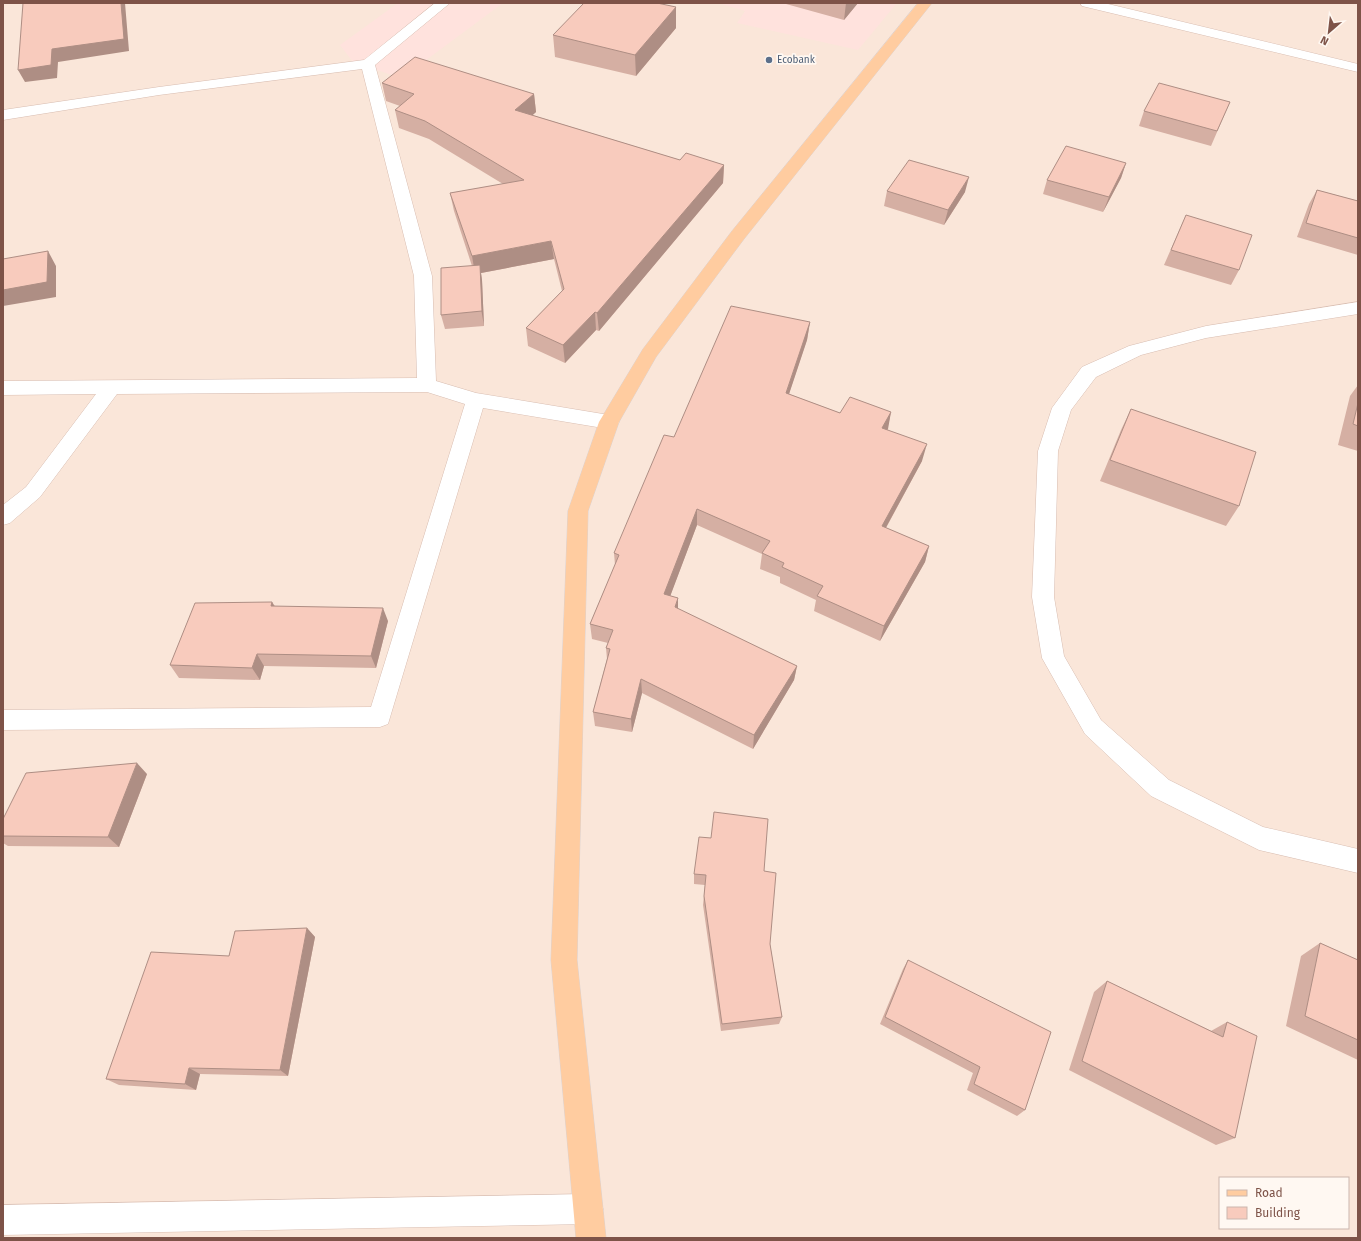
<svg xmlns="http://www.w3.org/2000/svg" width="1361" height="1241" viewBox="0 0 1361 1241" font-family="'Fira Sans',sans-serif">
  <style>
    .residential { fill: #fae6d9; fill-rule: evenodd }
    .commercial { fill: #ffe2dd }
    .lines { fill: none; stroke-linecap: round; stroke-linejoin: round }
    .minor-casing { stroke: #d8bdb1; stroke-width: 1 }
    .major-casing { stroke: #ddd2cf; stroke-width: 1 }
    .minor { fill: #fff; fill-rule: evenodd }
    .major { fill: #ffcca0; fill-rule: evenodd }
    .wall { fill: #d5afa3 }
    .shaded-wall { fill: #ae8e84 }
    .building { fill: #f8cbbd; stroke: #ae8e84 }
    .service-dot { fill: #5c6f8a; stroke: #fff8f2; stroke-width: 1.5 }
    .labels { text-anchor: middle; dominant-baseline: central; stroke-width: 3.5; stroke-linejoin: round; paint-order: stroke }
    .far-service-label { font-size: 10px; fill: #4e5e75; stroke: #fff8f2; text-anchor: start }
  </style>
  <rect width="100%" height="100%" fill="#fff3e9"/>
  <!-- residential -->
  <path class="residential" d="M 3,3 L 1358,3 L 1358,1238 L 3,1238 ZM 1220,1178 L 1348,1178 L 1348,1228 L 1220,1228 Z"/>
  <!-- commercial -->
  <path class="commercial" d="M 398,3 L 503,3 L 414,69 L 392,75 L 353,62 L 340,45 Z
    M 718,3 L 897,3 L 858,50 L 737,23 L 745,11 Z"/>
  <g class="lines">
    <!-- minor casing -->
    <g class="minor-casing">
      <path id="minor" d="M 435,3 L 450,3 L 375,65 L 432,276 L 436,381 L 476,393 L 609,415 L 616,417 L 619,422 L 616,427 L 609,429 L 483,408 L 388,724 L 380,727 L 3,730 L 3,710 L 371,707 L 465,404 L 427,392 L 117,394 L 40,497 L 10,523 L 3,525 L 3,505 L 26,487 L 96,394 L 3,395 L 3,381 L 417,378 L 414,276 L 362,69 L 159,95 L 3,120 L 3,110 L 159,87 L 364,60 Z
        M 1080,3 L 1104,3 L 1358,64 L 1358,72 L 1082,6 Z
        M 1358,302 L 1358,314 L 1206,338 L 1141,355 L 1096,377 L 1071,410 L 1058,451 L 1054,597 L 1064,656 L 1101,720 L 1169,780 L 1263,827 L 1358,849 L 1358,873 L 1259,850 L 1151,796 L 1085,734 L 1042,658 L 1032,597 L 1038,451 L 1052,408 L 1082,367 L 1129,346 L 1206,326 Z
        M 588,1194 L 599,1198 L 603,1209 L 599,1220 L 588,1224 L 3,1235 L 3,1205 Z"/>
    </g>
    <!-- major casing -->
    <g class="major-casing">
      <path id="major" d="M 918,3 L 932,3 L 744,239 L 656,357 L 619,422 L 588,511 L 577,960 L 606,1238 L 576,1238 L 551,960 L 568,511 L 599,422 L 643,349 L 732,231 Z"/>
    </g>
    <!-- minor -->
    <use href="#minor" class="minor"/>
    <!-- major -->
    <use href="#major" class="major"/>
  </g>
  <!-- wall -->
  <path class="wall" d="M 786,3 L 858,3 L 844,20 L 786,4 Z
    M 676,7 L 676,28 L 636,76 L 555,57 L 553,35 Z
    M 382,83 L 534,94 L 536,112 L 532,115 L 680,160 L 724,165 L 723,183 L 599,331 L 596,330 L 565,363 L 528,346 L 526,328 L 562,291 L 554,259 L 481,273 L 482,280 L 484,326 L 445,329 L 441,315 L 472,266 L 454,211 L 450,193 L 503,184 L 429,139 L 399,128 L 395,110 L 400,106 L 386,101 Z
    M 1230,102 L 1211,146 L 1139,126 L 1144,111 Z
    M 1126,163 L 1121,178 L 1103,212 L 1043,194 L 1047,180 Z
    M 1317,190 L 1358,201 L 1358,255 L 1297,237 L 1309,204 Z
    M 887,191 L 965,192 L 944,225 L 884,206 Z
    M 1186,215 L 1239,270 L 1231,285 L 1164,265 Z
    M 810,322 L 807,340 L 789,394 L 840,413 L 891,412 L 887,430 L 922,461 L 886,528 L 929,546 L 925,562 L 880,641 L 814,611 L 816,600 L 780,583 L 780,577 L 760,569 L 762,554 L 697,525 L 670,596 L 678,598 L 678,609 L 797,666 L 794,680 L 753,749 L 642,693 L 632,732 L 595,726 L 593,712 L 607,659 L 606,648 L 608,643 L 592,639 L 590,624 L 615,565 L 614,553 L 674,437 Z
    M 1358,385 L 1358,451 L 1338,445 L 1350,396 Z
    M 1131,409 L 1239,506 L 1226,526 L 1100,481 L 1121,430 Z
    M 272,602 L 275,606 L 388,621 L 376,668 L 264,666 L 260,680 L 179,678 L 170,665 Z
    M 147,774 L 119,847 L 8,846 L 3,843 L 3,819 Z
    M 764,871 L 770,944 L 782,1017 L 779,1024 L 721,1031 L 703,905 L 705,885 L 694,884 L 694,874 Z
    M 307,928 L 315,937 L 288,1076 L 200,1074 L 196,1090 L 119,1085 L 106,1079 L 229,956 Z
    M 1320,943 L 1358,960 L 1358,1060 L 1286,1026 L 1301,956 Z
    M 908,960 L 1025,1110 L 1017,1116 L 967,1090 L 973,1073 L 880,1024 L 903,969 Z
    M 1107,981 L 1211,1031 L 1227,1022 L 1235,1138 L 1216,1145 L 1069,1070 L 1094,992 Z"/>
  <!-- shaded-wall -->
  <path class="shaded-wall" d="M 121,3 L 125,3 L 129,51 L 58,62 L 57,78 L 25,82 L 18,70 L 52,49 Z
    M 846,3 L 858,3 L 844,20 Z
    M 676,7 L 676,28 L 636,76 L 635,55 Z
    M 534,94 L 536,112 L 518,129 L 515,110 Z
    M 1126,163 L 1121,178 L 1103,212 L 1109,197 Z
    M 724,165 L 723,183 L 599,331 L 597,313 Z
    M 969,177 L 965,192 L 944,225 L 948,210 Z
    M 551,241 L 554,259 L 481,273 L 482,280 L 484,326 L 472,256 Z
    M 48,251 L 56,266 L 56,297 L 3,306 L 3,290 Z
    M 595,312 L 596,330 L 565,363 L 563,345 Z
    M 810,322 L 807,340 L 784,409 L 786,393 Z
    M 891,412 L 888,429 L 878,445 L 882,428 Z
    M 927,444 L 922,461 L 878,542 L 882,526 Z
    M 697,509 L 697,525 L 665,610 L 664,594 Z
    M 929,546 L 925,562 L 880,641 L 884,626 Z
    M 678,598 L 678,613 L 675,607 Z
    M 272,602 L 279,615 L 271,606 Z
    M 383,608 L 388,621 L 376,668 L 371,656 Z
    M 257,654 L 264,666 L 260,680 L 252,668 Z
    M 797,666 L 794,680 L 753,749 L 754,735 Z
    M 641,679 L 642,693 L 632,732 L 631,719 Z
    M 137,763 L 147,774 L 119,847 L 108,837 Z
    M 307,928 L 315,937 L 288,1076 L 280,1070 Z
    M 189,1068 L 200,1074 L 196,1090 L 185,1084 Z"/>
  <!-- building -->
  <path class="building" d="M 23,3 L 121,3 L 124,39 L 52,49 L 51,65 L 18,70 Z
    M 584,3 L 657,3 L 676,7 L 635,55 L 553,35 Z
    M 415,57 L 534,94 L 515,110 L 680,160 L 686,153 L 724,165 L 597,313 L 595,312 L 563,345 L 526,328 L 564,289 L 551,241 L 472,256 L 450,193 L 524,180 L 425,121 L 395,110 L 414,94 L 382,83 Z
    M 1159,83 L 1230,102 L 1217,131 L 1144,111 Z
    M 1066,146 L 1126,163 L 1109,197 L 1047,180 Z
    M 909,160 L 969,177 L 948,210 L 887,191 Z
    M 1317,190 L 1358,201 L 1358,238 L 1306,223 Z
    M 1186,215 L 1252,235 L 1239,270 L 1171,250 Z
    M 48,251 L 47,282 L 3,290 L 3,259 Z
    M 480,265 L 482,311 L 441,315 L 441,268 Z
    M 731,306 L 810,322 L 786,393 L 840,413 L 850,397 L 891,412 L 882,428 L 927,444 L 882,526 L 929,546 L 884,626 L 817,596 L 823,586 L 782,567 L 784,563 L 762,553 L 770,541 L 697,509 L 664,594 L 678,598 L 675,607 L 797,666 L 754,735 L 641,679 L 631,719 L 593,712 L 610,649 L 606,648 L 613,630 L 590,624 L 619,555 L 614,553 L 664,435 L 674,437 Z
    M 1358,403 L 1358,426 L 1353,424 Z
    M 1131,409 L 1256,452 L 1239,506 L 1110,460 Z
    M 272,602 L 271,606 L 383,608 L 371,656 L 257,654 L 252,668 L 170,665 L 195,603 Z
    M 137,763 L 108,837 L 3,836 L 3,819 L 26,773 Z
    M 714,812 L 768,819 L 764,871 L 776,873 L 770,944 L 782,1017 L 722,1024 L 704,896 L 706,875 L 694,874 L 699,837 L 711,838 Z
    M 307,928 L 280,1070 L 189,1068 L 185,1084 L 106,1079 L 151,952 L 229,956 L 235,931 Z
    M 1320,943 L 1358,960 L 1358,1040 L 1305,1016 Z
    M 908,960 L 1051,1032 L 1025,1110 L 974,1084 L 980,1067 L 885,1017 Z
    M 1107,981 L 1223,1037 L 1227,1022 L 1257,1036 L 1235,1138 L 1082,1061 Z"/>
  <!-- markers -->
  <circle class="service-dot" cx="769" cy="60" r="4"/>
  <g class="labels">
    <!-- far-service labels -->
    <g class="far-service-label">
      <text x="777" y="60">Ecobank</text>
    </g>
  </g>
  <!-- border -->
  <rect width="1361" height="1241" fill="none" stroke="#7e5348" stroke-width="8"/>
  <!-- legend -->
  <rect x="1219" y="1177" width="130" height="52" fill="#fff8f2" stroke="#cbb6ae"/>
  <rect x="1227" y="1190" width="20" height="6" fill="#ffcca0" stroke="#cbb6ae"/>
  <text x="1255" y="1197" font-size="12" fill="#7e5348">Road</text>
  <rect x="1227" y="1207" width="20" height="12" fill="#f8cbbd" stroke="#cbb6ae"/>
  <text x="1255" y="1217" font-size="12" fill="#7e5348">Building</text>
  <!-- north arrow -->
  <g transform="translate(1329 32) rotate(208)" stroke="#fff8f2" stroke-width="3" paint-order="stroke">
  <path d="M0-3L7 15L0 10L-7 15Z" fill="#7e5348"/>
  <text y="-6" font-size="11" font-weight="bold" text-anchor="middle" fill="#7e5348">N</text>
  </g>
</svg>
